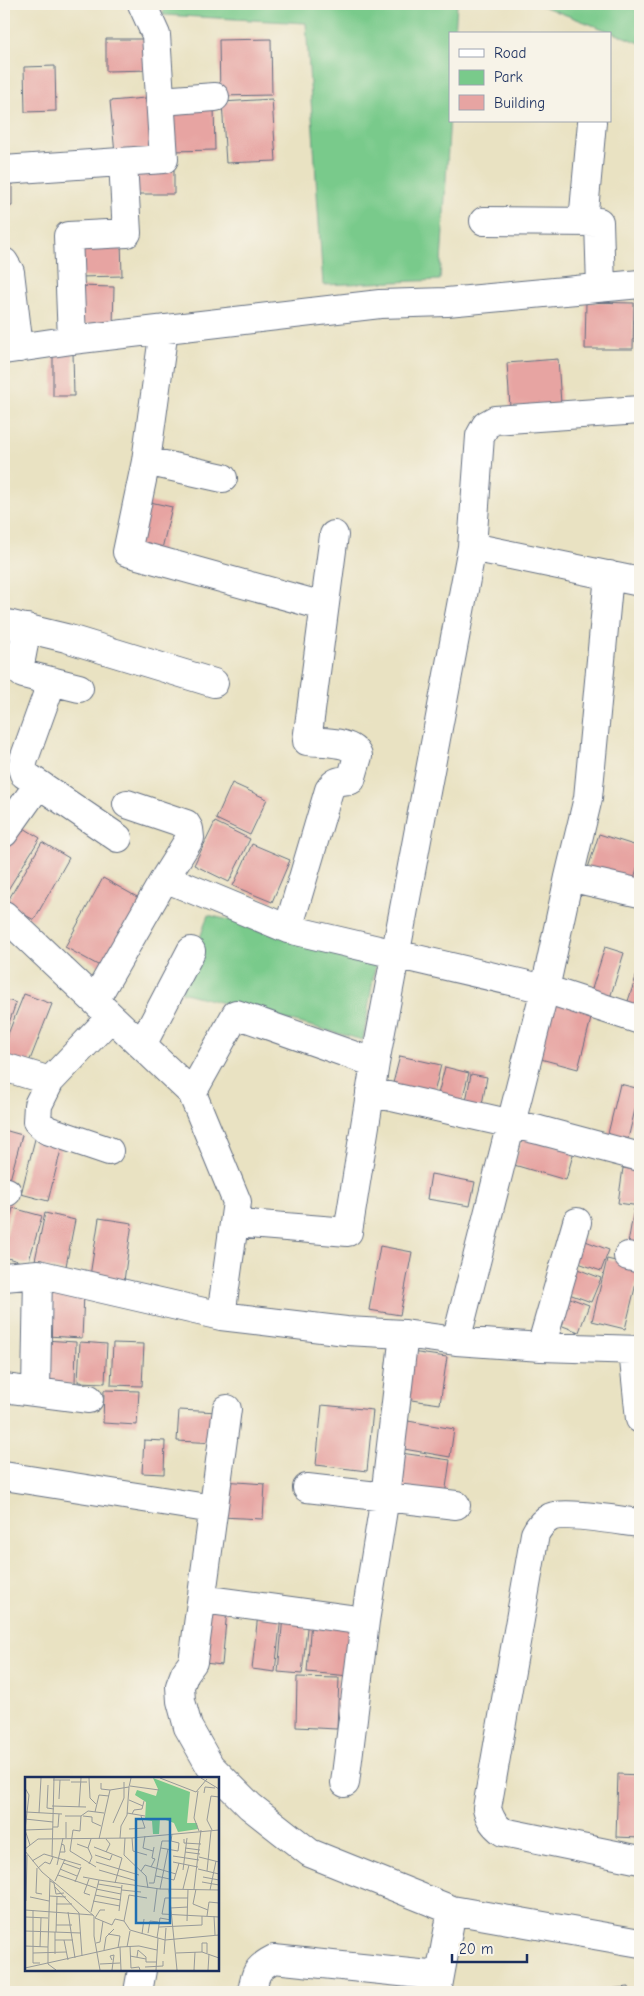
<svg xmlns="http://www.w3.org/2000/svg" width="644" height="1996" viewBox="0 0 644 1996" font-family="'Comic Neue',sans-serif">
  <style>
    .green { fill: #79ca8b; stroke: #4a7c74 }
    .building { fill: #e7a4a2 }
    .lines { fill: none; stroke-linecap: round; stroke-linejoin: round }
    .minor-casing { stroke: #636e81; stroke-width: 30 }
    .minor { stroke: #fff; stroke-width: 28 }
    .inset-road { fill: none; stroke: #979a9a; stroke-width: 1 }
    .view { fill: #1f6fb2; fill-opacity: 0.15; stroke: #1f6fb2; stroke-width: 2.5 }
    .inset-edge { fill: none; stroke: #1b2f5e; stroke-width: 2.5 }
  </style>
  <rect width="100%" height="100%" fill="#f7f3e8"/>
  <filter id="ink" filterUnits="userSpaceOnUse"><feTurbulence type="fractalNoise" baseFrequency=".02" numOctaves="2"/><feDisplacementMap in="SourceGraphic" scale="10" xChannelSelector="R" yChannelSelector="G"/><feConvolveMatrix kernelMatrix="1 2 1 2 8 2 1 2 1" color-interpolation-filters="sRGB"/></filter>
  <filter id="wash" filterUnits="userSpaceOnUse"><feTurbulence type="fractalNoise" baseFrequency=".0096" numOctaves="4" result="noise"/><feDisplacementMap in="SourceGraphic" scale="20" xChannelSelector="R" yChannelSelector="G"/><feGaussianBlur stdDeviation="1.12" result="paint"/><feColorMatrix in="noise" values="0 0 0 0 0 0 0 0 0 0 0 0 0 0 0 0 0 1.4 0 .05"/><feComposite in="paint" operator="in"/></filter>
  <g filter="url(#wash)">
    <rect width="100%" height="100%" fill="#e9e2c2"/>
    <!-- green -->
    <path class="green" d="M 164,4 L 457,4 L 455,34 L 450,34 L 450,115 L 440,280 L 323,285 L 306,23 L 163,15 Z
      M 537,4 L 640,4 L 640,43 Z
      M 208,915 L 377,955 L 363,1040 L 181,992 Z"/>
    <g id="blocks">
      <!-- building -->
      <path class="building" d="M 106,39 L 152,39 L 152,70 L 106,71 Z
        M 271,39 L 272,95 L 220,96 L 219,40 Z
        M 55,66 L 56,111 L 25,112 L 24,67 Z
        M 157,97 L 161,150 L 115,154 L 110,101 Z
        M 272,99 L 276,161 L 226,163 L 222,102 Z
        M 214,107 L 215,150 L 173,151 L 172,108 Z
        M 130,170 L 174,170 L 174,194 L 130,194 Z
        M 4,176 L 12,176 L 12,206 L 4,207 Z
        M 78,240 L 121,240 L 122,276 L 79,277 Z
        M 77,286 L 114,287 L 113,325 L 76,324 Z
        M 636,299 L 640,300 L 640,342 L 635,342 Z
        M 586,302 L 634,303 L 633,349 L 585,349 Z
        M 73,352 L 74,396 L 53,396 L 53,353 Z
        M 558,359 L 561,404 L 510,407 L 507,363 Z
        M 146,501 L 172,507 L 161,553 L 134,546 Z
        M 232,783 L 267,799 L 250,835 L 216,819 Z
        M 215,822 L 250,839 L 229,882 L 194,865 Z
        M 19,825 L 40,838 L 4,896 L 4,850 Z
        M 599,834 L 640,847 L 640,858 L 633,882 L 588,868 Z
        M 42,842 L 69,858 L 34,920 L 6,904 Z
        M 252,844 L 290,860 L 272,902 L 233,886 Z
        M 103,878 L 146,902 L 107,970 L 65,947 Z
        M 605,947 L 624,953 L 610,998 L 591,992 Z
        M 640,965 L 640,1009 L 627,1004 Z
        M 24,994 L 52,1004 L 28,1065 L 4,1055 L 4,1044 Z
        M 4,999 L 16,1003 L 4,1037 Z
        M 552,1000 L 593,1011 L 578,1069 L 537,1058 Z
        M 400,1056 L 441,1065 L 433,1097 L 392,1087 Z
        M 445,1067 L 469,1073 L 461,1104 L 437,1098 Z
        M 471,1074 L 487,1077 L 481,1110 L 465,1107 Z
        M 620,1084 L 640,1089 L 626,1147 L 606,1142 Z
        M 4,1130 L 22,1135 L 8,1187 L 4,1185 Z
        M 523,1136 L 574,1151 L 566,1180 L 514,1165 Z
        M 35,1139 L 62,1146 L 48,1201 L 21,1194 Z
        M 623,1168 L 640,1171 L 640,1206 L 618,1203 Z
        M 431,1174 L 475,1182 L 470,1206 L 427,1199 Z
        M 4,1201 L 12,1203 L 4,1231 Z
        M 13,1208 L 42,1216 L 28,1264 L 4,1257 L 4,1244 Z
        M 634,1209 L 640,1210 L 640,1251 L 627,1249 Z
        M 45,1213 L 75,1220 L 65,1271 L 34,1265 Z
        M 99,1218 L 132,1223 L 124,1281 L 90,1276 Z
        M 575,1237 L 609,1250 L 601,1271 L 567,1259 Z
        M 380,1246 L 412,1252 L 400,1315 L 369,1310 Z
        M 607,1259 L 640,1267 L 625,1329 L 592,1321 Z
        M 567,1265 L 601,1278 L 591,1302 L 558,1290 Z
        M 49,1292 L 84,1294 L 82,1338 L 47,1336 Z
        M 559,1294 L 589,1305 L 579,1332 L 549,1321 Z
        M 44,1340 L 76,1342 L 75,1384 L 42,1383 Z
        M 80,1342 L 107,1344 L 105,1383 L 78,1382 Z
        M 113,1343 L 144,1344 L 142,1386 L 111,1385 Z
        M 411,1352 L 447,1357 L 440,1404 L 404,1399 Z
        M 104,1390 L 139,1391 L 137,1425 L 103,1423 Z
        M 322,1405 L 373,1410 L 367,1471 L 316,1465 Z
        M 179,1410 L 219,1412 L 217,1443 L 177,1441 Z
        M 408,1421 L 454,1429 L 450,1457 L 404,1449 Z
        M 144,1440 L 165,1441 L 164,1474 L 142,1473 Z
        M 401,1453 L 450,1460 L 445,1495 L 396,1488 Z
        M 223,1481 L 265,1484 L 263,1519 L 221,1517 Z
        M 202,1608 L 227,1610 L 222,1665 L 196,1662 Z
        M 258,1614 L 281,1616 L 275,1672 L 252,1669 Z
        M 283,1616 L 308,1619 L 302,1674 L 278,1672 Z
        M 311,1620 L 354,1624 L 349,1676 L 307,1672 Z
        M 297,1677 L 339,1678 L 337,1729 L 296,1727 Z
        M 618,1774 L 640,1775 L 640,1838 L 616,1837 Z
        M 629,1987 L 630,1992 L 598,1992 L 598,1990 Z"/>
    </g>
  </g>
  <g filter="url(#ink)">
    <use href="#blocks" fill-opacity="0" stroke="#636e81" stroke-width="1"/>
    <g class="lines">
      <!-- minor casing -->
      <g class="minor-casing">
        <path id="minor" d="M 160,101 L 215,97
          M 4,170 L 164,159 L 156,35 L 142,4
          M 484,221 L 599,222 L 601,287
          M 583,222 L 592,122
          M 4,262 L 10,272 L 19,348
          M 164,329 L 146,461 L 127,552 L 323,606
          M 72,340 L 68,236 L 127,233 L 123,162
          M 4,350 L 72,340 L 380,304 L 447,302 L 640,284
          M 146,461 L 223,478
          M 472,547 L 640,582
          M 4,623 L 66,638 L 214,683
          M 27,628 L 19,670 L 23,674 L 79,688
          M 52,681 L 24,759 L 22,768 L 24,774 L 118,838
          M 127,804 L 186,824 L 189,829 L 190,838 L 165,878
          M 4,833 L 38,785
          M 569,877 L 640,893
          M 4,915 L 192,1093 L 237,1202 L 221,1316
          M 288,929 L 329,790 C 335,780 340,781 351,780 L 358,756 C 351,740 322,743 307,741 L 334,535
          M 95,1000 L 165,878 L 288,929 L 545,989 L 640,1020
          M 142,1045 L 191,951
          M 4,1067 L 50,1081
          M 370,1092 L 539,1130 L 640,1157
          M 192,1093 L 236,1014 L 375,1063
          M 109,1151 L 47,1130 L 37,1121 L 38,1105 L 50,1081 L 110,1018
          M 4,1191 L 7,1192
          M 235,1223 L 348,1232 L 375,1063 L 472,547 L 480,436 L 486,425 L 495,420 L 640,410
          M 628,1256 L 640,1259
          M 4,1277 L 38,1274 L 221,1316 L 346,1331 L 404,1334 L 456,1341 L 541,1347 L 640,1350
          M 456,1341 L 545,989 L 569,877 L 588,798 L 609,575
          M 541,1347 L 577,1222
          M 633,1350 L 640,1419
          M 4,1388 L 89,1399
          M 36,1392 L 38,1274
          M 227,1409 L 193,1662 L 185,1673 L 180,1686 L 181,1701 L 188,1727 L 210,1766 L 250,1806 L 310,1853 L 452,1910
          M 4,1476 L 213,1509
          M 307,1488 L 456,1505
          M 640,1523 C 622,1521 564,1511 551,1517 C 543,1521 539,1526 535,1534 L 487,1808 C 490,1820 494,1825 503,1832 L 640,1860
          M 202,1599 L 365,1621
          M 345,1783 L 365,1621 L 385,1497 L 404,1334
          M 138,1992 L 142,1970
          M 252,1992 C 255,1974 256,1968 274,1959 L 439,1976
          M 437,1992 L 452,1910 L 640,1943"/>
      </g>
      <!-- minor -->
      <use href="#minor" class="minor"/>
    </g>
  </g>
  <!-- overview -->
  <g transform="translate(25 1777)">
    <rect width="194" height="194" fill="#e9e2c2"/>
    <path d="M 128,1 L 165,15 L 162,46 L 172,46 L 173,52 L 153,55 L 149,46 L 135,41 L 134,57 L 128,57 L 127,44 L 120,43 L 121,25 L 110,18 L 112,13 L 131,19 L 133,12 Z" fill="#79ca8b"/>
    <path class="inset-road" d="M 64,1 L 65,21 L 71,27M 135,1 L 171,15 L 182,2M 176,1 L 194,12M 28,3 L 45,3M 46,5 L 62,5M 76,6 L 76,12 L 85,13M 23,8 L 22,31 L 29,32M 105,9 L 134,13M 0,11 L 4,18 L 0,53 L 5,68M 173,14 L 169,41 L 174,54M 179,16 L 180,10 L 190,11M 34,22 L 35,3M 104,23 L 118,29M 27,29 L 61,30M 54,30 L 56,1M 1,35 L 37,37M 70,35 L 74,18 L 84,19M 14,36 L 16,1M 102,36 L 120,39M 107,37 L 109,33 L 117,32 L 119,24M 40,39 L 56,39 L 63,34 L 79,36M 56,39 L 55,54 L 48,53 L 45,74 L 71,90M 58,39 L 67,40 L 67,45 L 76,49M 0,42 L 28,45M 41,45 L 41,61M 88,46 L 99,21 L 99,5M 28,50 L 33,50 L 34,37M 104,52 L 120,51 L 116,39M 0,53 L 28,52M 187,53 L 182,43 L 186,19 L 194,20M 120,59 L 118,71 L 128,74M 95,61 L 96,49 L 102,38 L 104,10M 100,61 L 99,78 L 121,99 L 123,111M 107,61 L 108,74 L 122,78M 74,62 L 85,13 L 104,10 L 106,1M 159,62 L 159,66 L 176,67M 52,67 L 63,71 L 66,62M 69,70 L 97,81M 63,71 L 67,80 L 64,87M 136,71 L 153,74 L 154,66 L 146,64 L 147,57M 160,71 L 175,73M 0,72 L 13,62 L 107,61 L 194,53M 0,74 L 17,95 L 69,139 L 69,159 L 75,193M 35,75 L 40,75 L 39,68 L 36,67M 81,75 L 85,67 L 81,62M 160,75 L 175,77M 70,78 L 85,83 L 87,78M 148,79 L 174,83M 27,80 L 29,1M 174,80 L 194,85M 7,84 L 19,77 L 56,88M 71,85 L 114,98M 148,85 L 173,90M 38,86 L 55,92M 32,88 L 38,61M 126,90 L 130,82 L 127,81 L 129,70M 12,91 L 11,116 L 17,117M 13,91 L 20,85 L 25,87 L 28,80M 35,92 L 52,99M 173,92 L 194,97M 74,93 L 112,104M 158,93 L 162,61M 116,94 L 120,88 L 151,97M 182,94 L 186,54M 33,98 L 71,111M 131,99 L 149,103 L 154,86M 58,100 L 74,103M 178,100 L 194,103M 64,102 L 59,116 L 65,118M 25,104 L 29,106 L 31,117 L 39,116M 30,104 L 40,82M 50,105 L 56,90M 177,105 L 194,108M 90,106 L 97,81M 124,106 L 129,106 L 137,64 L 146,64M 73,107 L 97,111M 30,110 L 54,136 L 57,179M 71,112 L 96,117M 135,112 L 143,72M 158,112 L 164,88M 169,112 L 176,53M 171,112 L 168,127 L 183,133M 97,113 L 116,115M 144,113 L 152,193M 185,113 L 191,84M 70,118 L 96,123M 25,119 L 41,120M 5,120 L 24,124M 163,121 L 140,121 L 137,137 L 194,140M 1,124 L 2,78M 68,124 L 95,129M 31,127 L 47,127M 145,131 L 163,130M 0,133 L 68,138M 8,133 L 8,186 L 15,186M 80,133 L 75,133 L 70,141 L 87,148 L 90,142 L 99,144 L 105,153 L 140,163 L 194,158M 94,134 L 97,108M 43,135 L 50,181M 66,135 L 74,103 L 135,112 L 194,113M 129,135 L 132,112M 182,139 L 184,125 L 194,126M 189,139 L 190,158M 0,140 L 23,141M 99,144 L 104,118 L 122,121M 162,144 L 163,112M 31,148 L 47,148M 134,150 L 177,148 L 177,139M 0,154 L 56,156M 30,155 L 30,177M 31,155 L 32,120M 123,156 L 125,144 L 133,145M 83,157 L 95,159 L 93,171M 117,157 L 119,142M 132,161 L 135,141 L 146,143M 30,163 L 48,163M 39,163 L 43,183M 71,166 L 75,165 L 78,144M 0,169 L 23,170 L 25,102M 105,169 L 106,191 L 114,190 L 115,193M 15,170 L 16,141M 23,170 L 23,187 L 31,193M 95,170 L 96,193M 102,170 L 105,154M 79,173 L 81,160 L 89,152M 177,175 L 177,166 L 182,166 L 182,176M 8,176 L 41,175M 151,176 L 177,175 L 194,181M 139,177 L 141,151M 105,179 L 121,182M 112,180 L 113,173 L 121,180 L 121,185 L 131,185M 75,187 L 95,186M 120,190 L 138,189 L 138,184M 0,191 L 95,170 L 114,169 L 132,173M 87,193 L 89,178 L 85,179 L 87,183M 131,193 L 133,161M 169,193 L 170,175M 183,193 L 184,177"/>
    <path class="view" d="M 111,42 L 145,42 L 145,146 L 111,146 Z"/>
    <rect width="194" height="194" class="inset-edge"/>
  </g>
  <!-- margin -->
  <rect width="644" height="1996" fill="none" stroke="#f7f3e8" stroke-width="20"/>
  <!-- legend -->
  <rect x="449" y="32" width="162" height="90" fill="#f7f3e8" stroke="#9fa5b1"/>
  <rect x="459" y="49" width="25" height="8" fill="#ffffff" stroke="#9fa5b1"/>
  <text x="494" y="58" font-size="15" fill="#1b2f5e">Road</text>
  <rect x="459" y="70" width="25" height="15" fill="#79ca8b" stroke="#9fa5b1"/>
  <text x="494" y="82" font-size="15" fill="#1b2f5e">Park</text>
  <rect x="459" y="95" width="25" height="15" fill="#e7a4a2" stroke="#9fa5b1"/>
  <text x="494" y="108" font-size="15" fill="#1b2f5e">Building</text>
  <!-- scale -->
  <path d="M452 1954v8h75v-8" fill="none" stroke="#1b2f5e" stroke-width="2.5"/>
  <text x="459" y="1954" font-size="15" fill="#1b2f5e" stroke="#f7f3e8" stroke-width="4" paint-order="stroke">20 m</text>
</svg>
